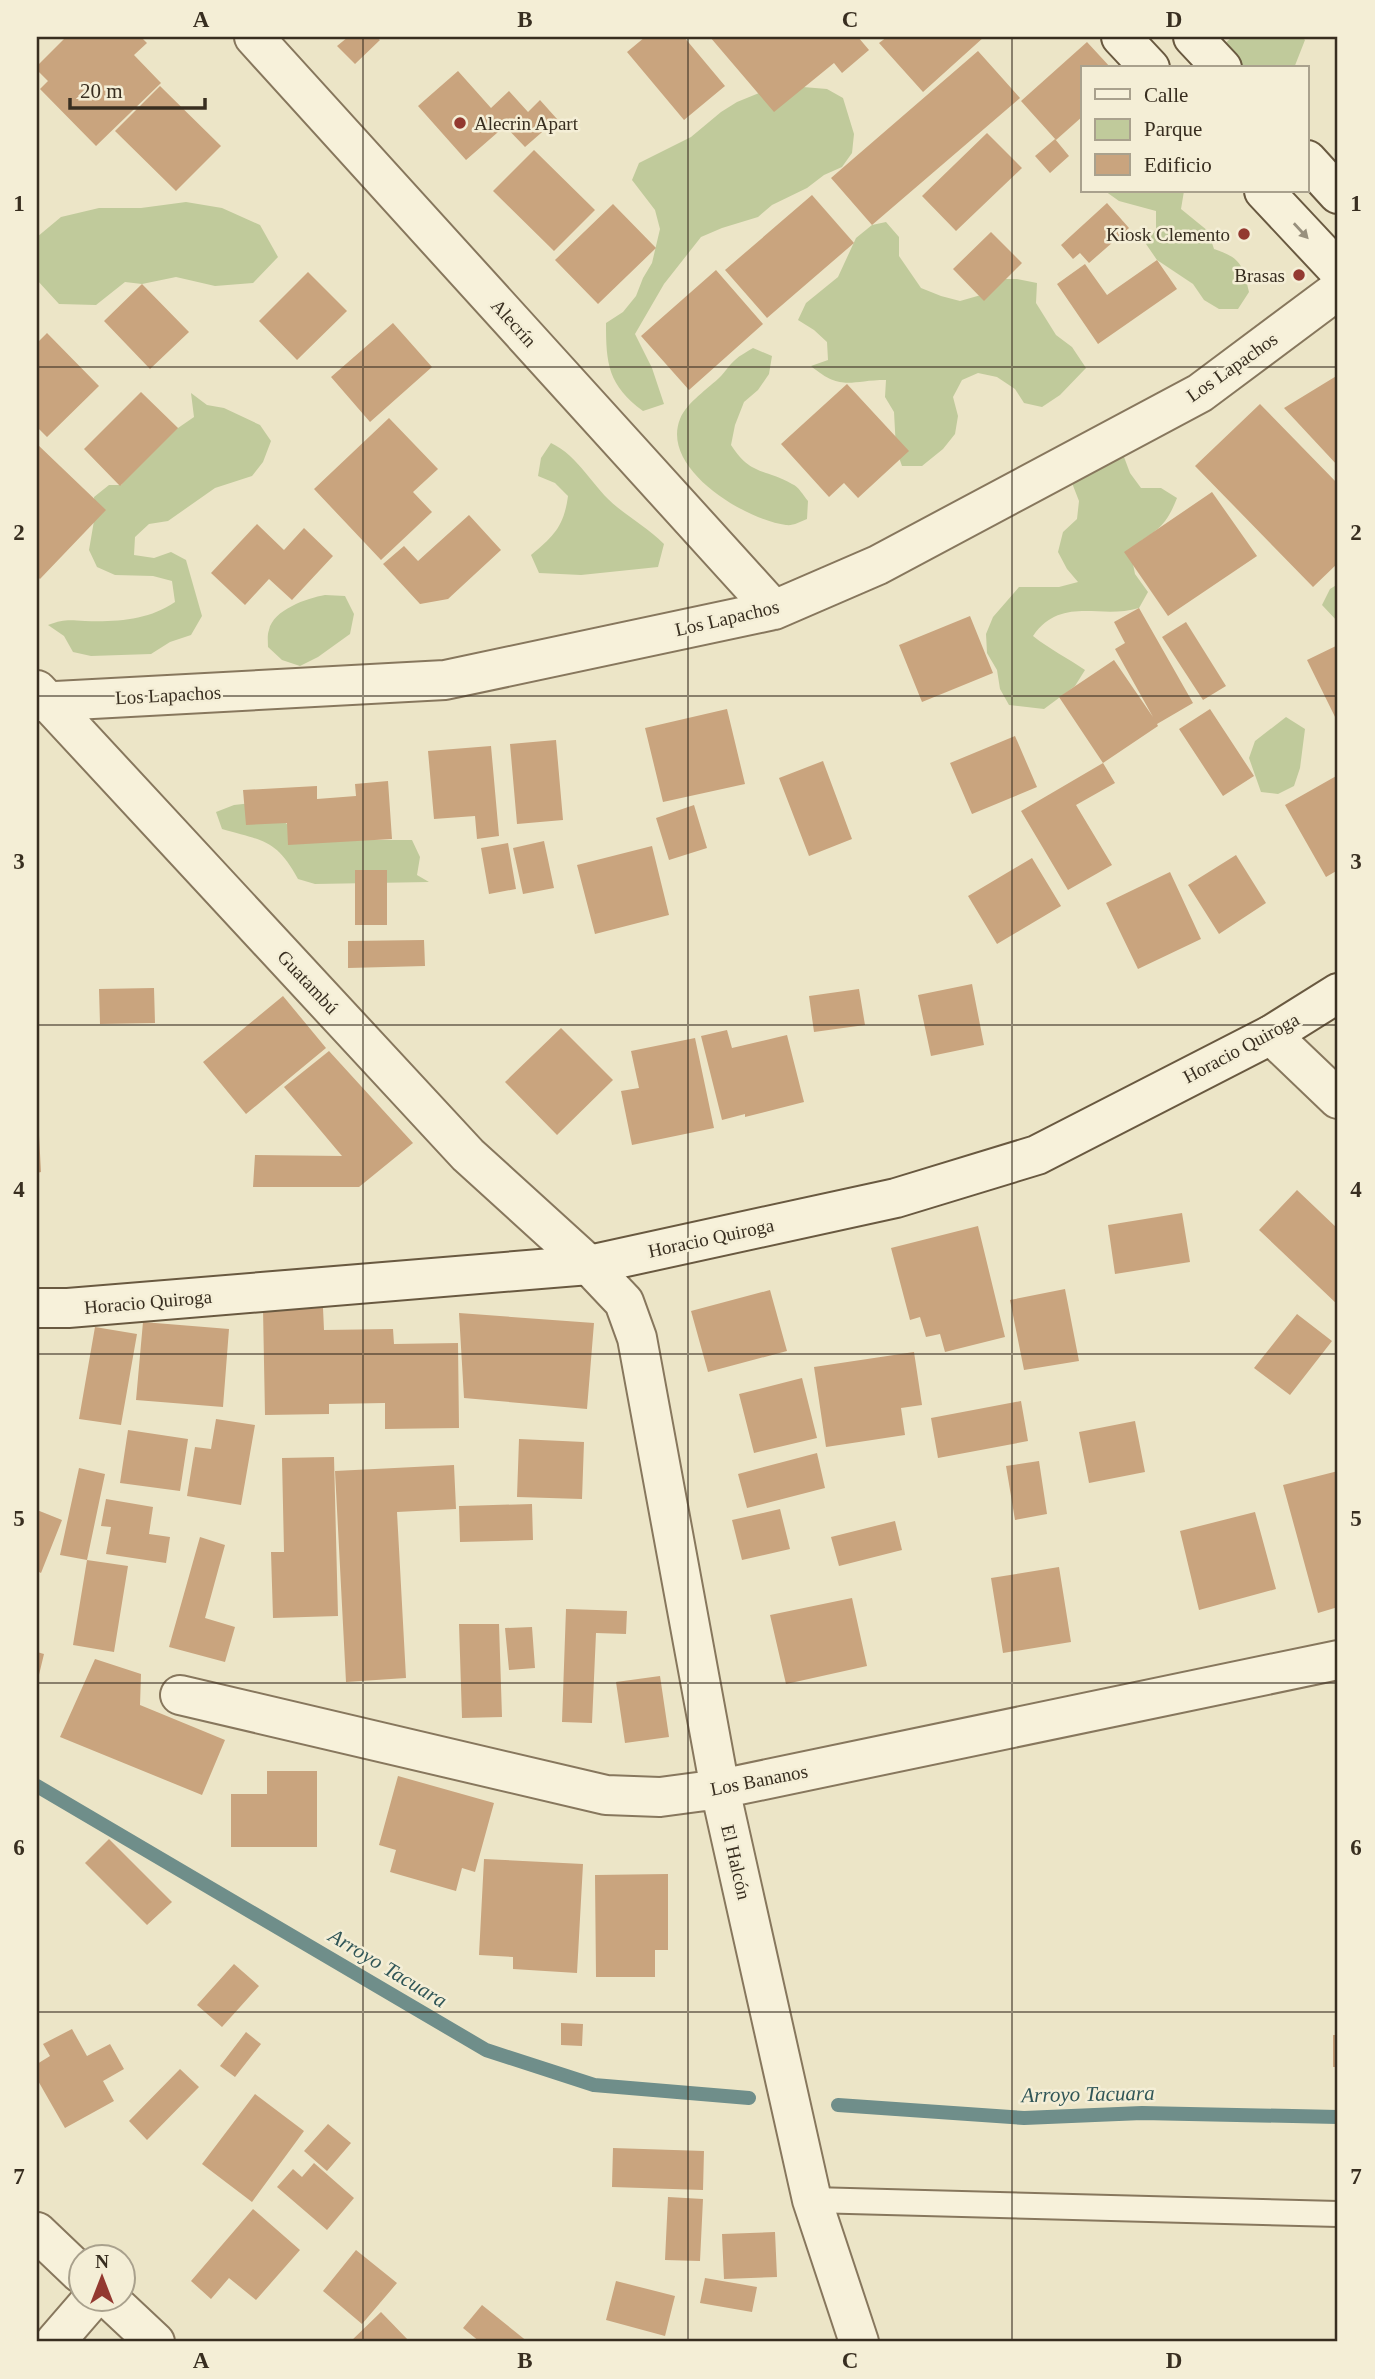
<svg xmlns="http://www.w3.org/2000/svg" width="1375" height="2379" viewBox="0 0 1375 2379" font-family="'Times New Roman',serif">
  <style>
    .green { fill: #c0ca9b }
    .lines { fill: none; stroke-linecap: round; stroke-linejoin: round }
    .stream { stroke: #6f8e8a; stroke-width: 14 }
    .building { fill: #c9a47e }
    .service-casing { stroke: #87775d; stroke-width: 28 }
    .minor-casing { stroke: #87775d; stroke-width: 42 }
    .secondary-casing { stroke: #695940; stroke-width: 42 }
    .service { stroke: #f7f1da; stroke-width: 24 }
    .minor { stroke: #f7f1da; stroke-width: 38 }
    .secondary { stroke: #f7f1da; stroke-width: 38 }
    .oneway { fill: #98907d }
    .grid { fill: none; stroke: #382e20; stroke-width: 2; stroke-opacity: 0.55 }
    .poi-dot { fill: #933930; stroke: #f4eed6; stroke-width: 2.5 }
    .labels { text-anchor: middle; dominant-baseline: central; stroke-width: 5; stroke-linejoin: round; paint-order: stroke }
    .poi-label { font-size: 19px; fill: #382e20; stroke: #f4eed6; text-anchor: end }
    .street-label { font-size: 19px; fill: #382e20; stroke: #f4eed6 }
    .water-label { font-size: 21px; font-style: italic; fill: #305657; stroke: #f4eed6 }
    .neatline { fill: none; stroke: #382e20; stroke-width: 2.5 }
    .grid-label { font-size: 23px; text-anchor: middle; font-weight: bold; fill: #382e20 }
  </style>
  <rect width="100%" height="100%" fill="#ece5c7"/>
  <!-- green -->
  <path class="green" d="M 1232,37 L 1302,37 L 1305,40 L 1294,68 L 1224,68 L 1211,56 Z
    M 791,86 L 827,89 L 843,98 L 854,134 L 852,153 L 842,167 L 824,175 L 807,188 L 772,205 L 758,217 L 722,228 L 701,237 L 664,284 L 635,334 L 652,368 L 664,404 L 643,411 C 608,385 606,364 606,323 L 623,312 L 636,296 L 643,278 L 652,263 L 660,229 L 655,210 L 632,180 L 639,163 L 691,137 L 721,112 L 737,102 L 771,88 Z
    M 1105,191 L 1184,191 L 1181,209 L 1208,231 L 1214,249 C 1241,258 1243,265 1249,292 L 1238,309 L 1219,309 L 1204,300 L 1193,284 L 1157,260 L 1146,244 L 1156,229 L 1156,211 L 1119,201 Z
    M 186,202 L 222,208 L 260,225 L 278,257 L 253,283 L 215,286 L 176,277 L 142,284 L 125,282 L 96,305 L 59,304 L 37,280 L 37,237 L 61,217 L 99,208 L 141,208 Z
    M 886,222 L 899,237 L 899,256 L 921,288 L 941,296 L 960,301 L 981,295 L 997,279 L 1017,279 L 1037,283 L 1036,303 L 1056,335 L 1072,347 L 1086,368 L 1060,395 L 1042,407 L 1024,403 L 1015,389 L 997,377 L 978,373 L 962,380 L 953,397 L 958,416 L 955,434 L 943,449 L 922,466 L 902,466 L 896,449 L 894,412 L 885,397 L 886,380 C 850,380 842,392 811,366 L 828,360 L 827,342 L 814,330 L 798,320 L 806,303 L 838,277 L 856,238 L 872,225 Z
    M 753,348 L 772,356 L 769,374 L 758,390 L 744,402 L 735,425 L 731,445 C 751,476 764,468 792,484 C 799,487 803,495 808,501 L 807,519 C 800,522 793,526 786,525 C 746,520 660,469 680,419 C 687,402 708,389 721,376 C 726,371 729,365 735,360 C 740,355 747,352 753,348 Z
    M 191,393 L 207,405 L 224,408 L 260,425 L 271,441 L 263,462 L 252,476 L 215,488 L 168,521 L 149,524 L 135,537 L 134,555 L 154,558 L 171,552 L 186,560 L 202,616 L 191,635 L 170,642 L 151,654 L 91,656 L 73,652 L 64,636 L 48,625 C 64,619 69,620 85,621 C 117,622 149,620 175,602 L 172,581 L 153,576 L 115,575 L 97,567 L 89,550 L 95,515 L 94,497 L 109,485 L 121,485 L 165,425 L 178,428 L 194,417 Z
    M 551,443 C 579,456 593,488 617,507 C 633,520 649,529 664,544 L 658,567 L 581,575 L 539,573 L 531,555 C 554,536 564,526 568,496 L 555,483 L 538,476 L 541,458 Z
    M 1105,446 L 1124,457 L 1130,473 L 1141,488 L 1161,488 L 1177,498 C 1172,511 1166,523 1155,531 C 1141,542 1142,537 1131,554 L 1135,574 L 1148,592 L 1139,608 C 1100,620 1062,595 1033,636 C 1049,649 1068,658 1085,670 L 1075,686 L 1044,709 L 1009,705 L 1000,689 L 997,670 L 987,653 L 986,634 L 993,617 L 1019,587 L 1059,587 L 1078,582 L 1067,569 L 1058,552 L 1063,532 L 1077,519 L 1079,501 L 1072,483 Z
    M 1338,584 L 1338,622 L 1322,605 L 1330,589 Z
    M 325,595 L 345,596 L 354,614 L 350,634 L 318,657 L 300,666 L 282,660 L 268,647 C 268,642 267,635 269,630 C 273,610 307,598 325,595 Z
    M 1286,717 L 1305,729 L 1300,768 L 1294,786 L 1278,794 L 1261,792 L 1249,758 L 1255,741 Z
    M 252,803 L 270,812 L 294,829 L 371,840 L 412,840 L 420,857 L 417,875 L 429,882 L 315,884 L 298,879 C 276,838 262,841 222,829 L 216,812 L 234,805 Z"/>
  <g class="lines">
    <!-- stream -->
    <path class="stream" d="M 37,1786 L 486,2050 L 594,2085 L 749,2098
      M 838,2105 L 1024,2118 L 1142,2113 L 1338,2117"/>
  </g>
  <!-- building -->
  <path class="building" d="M 66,37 L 141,37 L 147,43 L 134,55 L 161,83 L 96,146 L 40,89 L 48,81 L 37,70 L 37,66 Z
    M 348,37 L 376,37 L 380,40 L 355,64 L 337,46 Z
    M 645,37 L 684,37 L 725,86 L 684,120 L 627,52 Z
    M 710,37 L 858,37 L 869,50 L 842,73 L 834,63 L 774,112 Z
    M 887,37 L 984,37 L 923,92 L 879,43 Z
    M 1087,42 L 1111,68 L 1083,68 L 1083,116 L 1056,140 L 1021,101 Z
    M 978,51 L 1020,98 L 872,225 L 831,178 Z
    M 458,71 L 491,108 L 509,91 L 528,112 L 540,100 L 557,119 L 525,147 L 505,126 L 466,160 L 418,106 Z
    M 160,86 L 221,146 L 176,191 L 115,131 Z
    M 987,133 L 1022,168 L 956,231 L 922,196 Z
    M 1055,139 L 1069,156 L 1050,173 L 1035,156 Z
    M 534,150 L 595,210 L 554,251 L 493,191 Z
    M 812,195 L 854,243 L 767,318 L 725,270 Z
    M 1107,203 L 1129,228 L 1089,263 L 1080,253 L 1073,259 L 1061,245 Z
    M 613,204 L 656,248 L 598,304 L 555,260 Z
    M 991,232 L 1022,263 L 984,301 L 953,269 Z
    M 1157,260 L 1177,289 L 1098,344 L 1057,284 L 1085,264 L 1107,295 Z
    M 716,270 L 763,324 L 689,390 L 641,336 Z
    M 308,272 L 347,311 L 297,360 L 259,321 Z
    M 142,284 L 189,332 L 150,369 L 104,321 Z
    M 393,323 L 432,367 L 370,422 L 331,377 Z
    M 47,333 L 99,386 L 47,437 L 37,427 L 37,343 Z
    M 1338,375 L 1338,466 L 1284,408 Z
    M 847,384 L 909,451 L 858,498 L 844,483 L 829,497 L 781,444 Z
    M 141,392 L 178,428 L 120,486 L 84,449 Z
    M 1260,404 L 1338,484 L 1338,563 L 1313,587 L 1195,466 Z
    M 389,418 L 438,469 L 413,492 L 432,512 L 381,560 L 314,489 Z
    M 37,444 L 106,510 L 40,579 L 37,576 Z
    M 1212,492 L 1257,556 L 1168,616 L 1124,552 Z
    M 469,515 L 501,550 L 448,599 L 420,604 L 383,564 L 404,546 L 418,561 Z
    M 257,524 L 284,550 L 304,528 L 333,556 L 292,600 L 269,579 L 245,605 L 211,573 Z
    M 1139,608 L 1193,703 L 1157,724 L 1158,726 L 1103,763 L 1059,697 L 1114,660 L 1153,717 L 1115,649 L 1125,643 L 1114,622 Z
    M 970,616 L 993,673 L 922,702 L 899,645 Z
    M 1186,622 L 1226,686 L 1203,700 L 1162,637 Z
    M 1338,645 L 1338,723 L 1307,660 Z
    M 727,709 L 745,784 L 663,802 L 645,728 Z
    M 1210,709 L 1254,776 L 1223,796 L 1179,729 Z
    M 1015,736 L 1037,787 L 972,814 L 950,763 Z
    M 556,740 L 563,820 L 517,824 L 510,744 Z
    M 491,746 L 499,836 L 477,839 L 475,816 L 434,819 L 428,751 Z
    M 823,761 L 852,839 L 809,856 L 779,778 Z
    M 1103,763 L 1115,783 L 1076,805 L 1112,865 L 1068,890 L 1021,811 Z
    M 1338,775 L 1338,870 L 1326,877 L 1285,805 Z
    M 388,781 L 392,839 L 288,845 L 287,823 L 246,825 L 243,790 L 317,786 L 317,799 L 356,796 L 355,784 Z
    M 694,805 L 707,848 L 669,860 L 656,818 Z
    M 544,841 L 554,888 L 523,894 L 513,848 Z
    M 508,843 L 516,889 L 489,894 L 481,848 Z
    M 652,846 L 669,915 L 595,934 L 577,865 Z
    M 1236,855 L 1266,903 L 1219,934 L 1188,885 Z
    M 1032,858 L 1061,906 L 997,944 L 968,896 Z
    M 355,870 L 387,870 L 387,925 L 355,925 Z
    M 1170,872 L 1201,939 L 1138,969 L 1106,903 Z
    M 424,940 L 425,966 L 348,968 L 348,941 Z
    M 972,984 L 984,1045 L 931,1056 L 918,995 Z
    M 154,988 L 155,1023 L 100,1024 L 99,989 Z
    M 859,989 L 865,1025 L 814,1032 L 809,996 Z
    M 283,996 L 326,1048 L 246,1114 L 203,1062 Z
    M 561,1028 L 613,1080 L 557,1135 L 505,1082 Z
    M 727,1030 L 732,1048 L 787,1035 L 804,1102 L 745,1117 L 745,1114 L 722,1120 L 701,1036 Z
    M 695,1038 L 714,1128 L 632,1145 L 621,1091 L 639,1088 L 631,1051 Z
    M 329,1051 L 413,1143 L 359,1187 L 253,1187 L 255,1155 L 342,1156 L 284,1087 Z
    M 37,1135 L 39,1135 L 41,1172 L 37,1173 Z
    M 1297,1190 L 1338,1229 L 1338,1305 L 1259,1230 Z
    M 1182,1213 L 1190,1262 L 1115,1274 L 1108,1225 Z
    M 978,1226 L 1005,1337 L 945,1352 L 940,1334 L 926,1337 L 920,1317 L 910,1320 L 891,1248 Z
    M 1065,1289 L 1079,1361 L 1024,1370 L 1010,1300 Z
    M 770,1290 L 787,1351 L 708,1372 L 691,1311 Z
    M 323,1308 L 324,1330 L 393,1329 L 394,1344 L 458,1343 L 459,1428 L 385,1429 L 385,1403 L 329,1404 L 329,1414 L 265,1415 L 263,1309 Z
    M 459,1313 L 594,1323 L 587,1409 L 464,1398 Z
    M 1297,1314 L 1332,1341 L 1290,1395 L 1254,1368 Z
    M 143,1322 L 229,1329 L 223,1407 L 136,1400 Z
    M 95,1327 L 137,1334 L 121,1425 L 79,1419 Z
    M 914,1352 L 922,1405 L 901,1408 L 905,1435 L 826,1447 L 814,1367 Z
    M 802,1378 L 817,1438 L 754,1453 L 739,1394 Z
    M 1021,1401 L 1028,1441 L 938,1458 L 931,1418 Z
    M 216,1419 L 255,1425 L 241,1505 L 187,1496 L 195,1447 L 211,1449 Z
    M 1135,1421 L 1145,1472 L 1089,1483 L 1079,1432 Z
    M 128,1430 L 188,1439 L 180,1491 L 120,1483 Z
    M 519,1439 L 584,1442 L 582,1499 L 517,1497 Z
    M 817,1453 L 825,1488 L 747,1508 L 738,1474 Z
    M 334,1457 L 338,1616 L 273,1618 L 271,1552 L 284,1552 L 282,1458 Z
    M 1039,1461 L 1047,1514 L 1015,1520 L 1006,1466 Z
    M 454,1465 L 456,1509 L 397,1512 L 406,1678 L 346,1682 L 335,1471 Z
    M 79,1468 L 105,1474 L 87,1560 L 60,1555 Z
    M 1338,1471 L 1338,1607 L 1318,1613 L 1283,1485 Z
    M 106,1499 L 153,1507 L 149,1534 L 170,1537 L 166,1563 L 106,1554 L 111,1527 L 101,1526 Z
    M 532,1504 L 533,1540 L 460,1542 L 459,1506 Z
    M 780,1509 L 790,1549 L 742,1560 L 732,1520 Z
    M 37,1510 L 62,1520 L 41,1573 L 37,1571 Z
    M 1255,1512 L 1276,1589 L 1199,1610 L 1180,1531 Z
    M 895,1521 L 902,1550 L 839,1566 L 831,1537 Z
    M 200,1537 L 225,1545 L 205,1618 L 235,1627 L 225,1662 L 169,1647 Z
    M 87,1560 L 128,1566 L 114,1652 L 73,1645 Z
    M 1059,1567 L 1071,1642 L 1003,1653 L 991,1578 Z
    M 852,1598 L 867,1666 L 786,1684 L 770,1615 Z
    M 566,1609 L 627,1611 L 626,1634 L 596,1633 L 592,1723 L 562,1722 Z
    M 459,1624 L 499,1624 L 502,1717 L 462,1718 Z
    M 532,1627 L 535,1668 L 509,1670 L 505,1628 Z
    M 37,1652 L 44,1654 L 38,1679 L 37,1679 Z
    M 95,1659 L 141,1674 L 140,1705 L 225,1740 L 202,1795 L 60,1737 Z
    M 660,1676 L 669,1737 L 625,1743 L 616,1682 Z
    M 267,1771 L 317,1771 L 317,1847 L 231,1847 L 231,1794 L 267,1794 Z
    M 398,1776 L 494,1803 L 475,1872 L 462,1868 L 456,1891 L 390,1872 L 396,1850 L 379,1845 Z
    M 109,1839 L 172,1902 L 147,1925 L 85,1863 Z
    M 484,1859 L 583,1864 L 577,1973 L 513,1969 L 513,1957 L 479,1955 Z
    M 668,1874 L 668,1950 L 655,1950 L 655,1977 L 596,1977 L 595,1875 Z
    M 234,1964 L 259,1986 L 222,2027 L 197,2005 Z
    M 561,2023 L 583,2024 L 582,2046 L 561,2045 Z
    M 72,2029 L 87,2056 L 110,2044 L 124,2069 L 103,2081 L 114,2101 L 65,2128 L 37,2079 L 37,2064 L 50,2056 L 43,2044 Z
    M 246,2032 L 261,2044 L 235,2077 L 220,2066 Z
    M 1333,2035 L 1338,2035 L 1338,2067 L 1333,2067 Z
    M 180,2069 L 199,2087 L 147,2140 L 129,2121 Z
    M 255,2094 L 304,2131 L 252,2202 L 202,2164 Z
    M 328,2124 L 351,2143 L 327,2171 L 304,2151 Z
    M 613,2148 L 704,2151 L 703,2190 L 612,2187 Z
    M 314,2163 L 354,2198 L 327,2230 L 277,2187 L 293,2169 L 302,2177 Z
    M 668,2197 L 703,2199 L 700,2261 L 665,2260 Z
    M 253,2209 L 300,2250 L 256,2300 L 229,2278 L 211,2299 L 191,2281 Z
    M 775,2232 L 777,2277 L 724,2279 L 722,2234 Z
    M 356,2250 L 397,2283 L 362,2324 L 323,2291 Z
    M 705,2278 L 757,2287 L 752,2312 L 700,2303 Z
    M 616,2281 L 675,2296 L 665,2336 L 606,2320 Z
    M 482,2305 L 528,2342 L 480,2342 L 463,2328 Z
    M 381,2312 L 410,2342 L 350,2342 Z"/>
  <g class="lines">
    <!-- service casing -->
    <g class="service-casing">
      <path id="service" d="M 812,2200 L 1338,2214"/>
    </g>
    <!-- minor casing -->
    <g class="minor-casing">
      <path id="minor" d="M 254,37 L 774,610
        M 37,690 L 468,1155 L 589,1265 L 624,1302 L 637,1338 L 720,1789 L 812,2200 L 859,2342
        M 37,702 L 445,680 L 774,610 L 878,565 L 1200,393 L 1338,290
        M 1271,1035 L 1338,1099
        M 180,1695 L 606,1795 L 660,1797 L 720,1789 L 1338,1660
        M 37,2232 L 80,2273
        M 108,2298 L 155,2342
        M 55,2342 L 93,2298"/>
    </g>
    <!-- secondary casing -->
    <g class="secondary-casing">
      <path id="secondary" d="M 1121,37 L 1150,68
        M 1193,37 L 1222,68
        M 1307,160 L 1338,194
        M 1264,191 L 1338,270
        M 37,1308 L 68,1308 L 589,1265 L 896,1198 L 1037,1155 L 1271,1035 L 1338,993"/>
    </g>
    <!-- service -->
    <use href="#service" class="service"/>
    <!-- minor -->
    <use href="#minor" class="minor"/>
    <!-- secondary -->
    <use href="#secondary" class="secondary"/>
  </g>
  <!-- one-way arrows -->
  <defs><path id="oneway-solid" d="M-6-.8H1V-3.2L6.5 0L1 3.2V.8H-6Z" transform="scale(1.75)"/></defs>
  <use class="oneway" href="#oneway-solid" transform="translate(1301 231) rotate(47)"/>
  <!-- grid -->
  <path class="grid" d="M 363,37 L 363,2342M 688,37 L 688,2342M 1012,37 L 1012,2342M 37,367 L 1338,367M 37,696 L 1338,696M 37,1025 L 1338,1025M 37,1354 L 1338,1354M 37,1683 L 1338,1683M 37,2012 L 1338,2012"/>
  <!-- markers -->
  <g class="poi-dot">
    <circle cx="460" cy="123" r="7"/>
    <circle cx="1244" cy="234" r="7"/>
    <circle cx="1299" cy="275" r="7"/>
  </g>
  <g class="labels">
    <!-- poi labels -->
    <g class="poi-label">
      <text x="474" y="123" text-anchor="start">Alecrin Apart</text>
      <text x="1230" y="234">Kiosk Clemento</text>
      <text x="1285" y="275">Brasas</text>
    </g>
    <!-- street labels -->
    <g class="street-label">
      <text transform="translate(514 323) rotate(48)">Alecrín</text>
      <text transform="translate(1232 367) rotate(-35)">Los Lapachos</text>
      <text transform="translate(727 618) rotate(-13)">Los Lapachos</text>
      <text transform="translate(168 695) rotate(-3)">Los Lapachos</text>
      <text transform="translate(308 982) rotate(47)">Guatambú</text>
      <text transform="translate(1241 1048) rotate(-28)">Horacio Quiroga</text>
      <text transform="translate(711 1238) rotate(-12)">Horacio Quiroga</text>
      <text transform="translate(148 1302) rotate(-5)">Horacio Quiroga</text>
      <text transform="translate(759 1780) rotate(-11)">Los Bananos</text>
      <text transform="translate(736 1862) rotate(77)">El Halcón</text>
    </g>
    <!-- water labels -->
    <g class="water-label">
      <text transform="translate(388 1968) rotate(31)">Arroyo Tacuara</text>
      <text transform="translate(1088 2094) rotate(-1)">Arroyo Tacuara</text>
    </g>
  </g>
  <!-- border -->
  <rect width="1375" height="2379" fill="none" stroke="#f4eed6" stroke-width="77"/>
  <!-- legend -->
  <rect x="1081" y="66" width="228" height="126" fill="#f4eed6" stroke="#a9a18d" stroke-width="2"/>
  <rect x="1095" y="89" width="35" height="10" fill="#f7f1da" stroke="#a9a18d" stroke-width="2"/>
  <text x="1144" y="102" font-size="21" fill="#382e20">Calle</text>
  <rect x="1095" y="119" width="35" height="21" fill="#c0ca9b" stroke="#a9a18d" stroke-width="2"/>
  <text x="1144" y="136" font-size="21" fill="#382e20">Parque</text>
  <rect x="1095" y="154" width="35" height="21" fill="#c9a47e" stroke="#a9a18d" stroke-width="2"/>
  <text x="1144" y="172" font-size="21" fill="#382e20">Edificio</text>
  <!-- north arrow -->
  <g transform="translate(102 2278)"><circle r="33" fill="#f4eed6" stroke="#a9a18d" stroke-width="2"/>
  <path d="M0-5L12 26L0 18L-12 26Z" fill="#933930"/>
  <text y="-10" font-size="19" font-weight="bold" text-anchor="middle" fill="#382e20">N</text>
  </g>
  <!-- scale -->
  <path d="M70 98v10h135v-10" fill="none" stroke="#382e20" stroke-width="3.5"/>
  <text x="80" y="98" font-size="21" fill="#382e20" stroke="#f4eed6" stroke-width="5" paint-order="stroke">20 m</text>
  <rect x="38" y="38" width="1298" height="2302" class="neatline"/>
  <g class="grid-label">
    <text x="201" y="27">A</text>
    <text x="525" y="27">B</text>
    <text x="850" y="27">C</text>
    <text x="1174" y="27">D</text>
    <text x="19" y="211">1</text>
    <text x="1356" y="211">1</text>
    <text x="19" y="540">2</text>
    <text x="1356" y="540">2</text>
    <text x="19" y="869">3</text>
    <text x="1356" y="869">3</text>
    <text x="19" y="1197">4</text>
    <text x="1356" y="1197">4</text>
    <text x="19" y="1526">5</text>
    <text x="1356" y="1526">5</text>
    <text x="19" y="1855">6</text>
    <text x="1356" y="1855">6</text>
    <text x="19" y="2184">7</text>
    <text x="1356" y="2184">7</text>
    <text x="201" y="2368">A</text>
    <text x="525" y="2368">B</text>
    <text x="850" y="2368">C</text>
    <text x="1174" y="2368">D</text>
  </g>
</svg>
